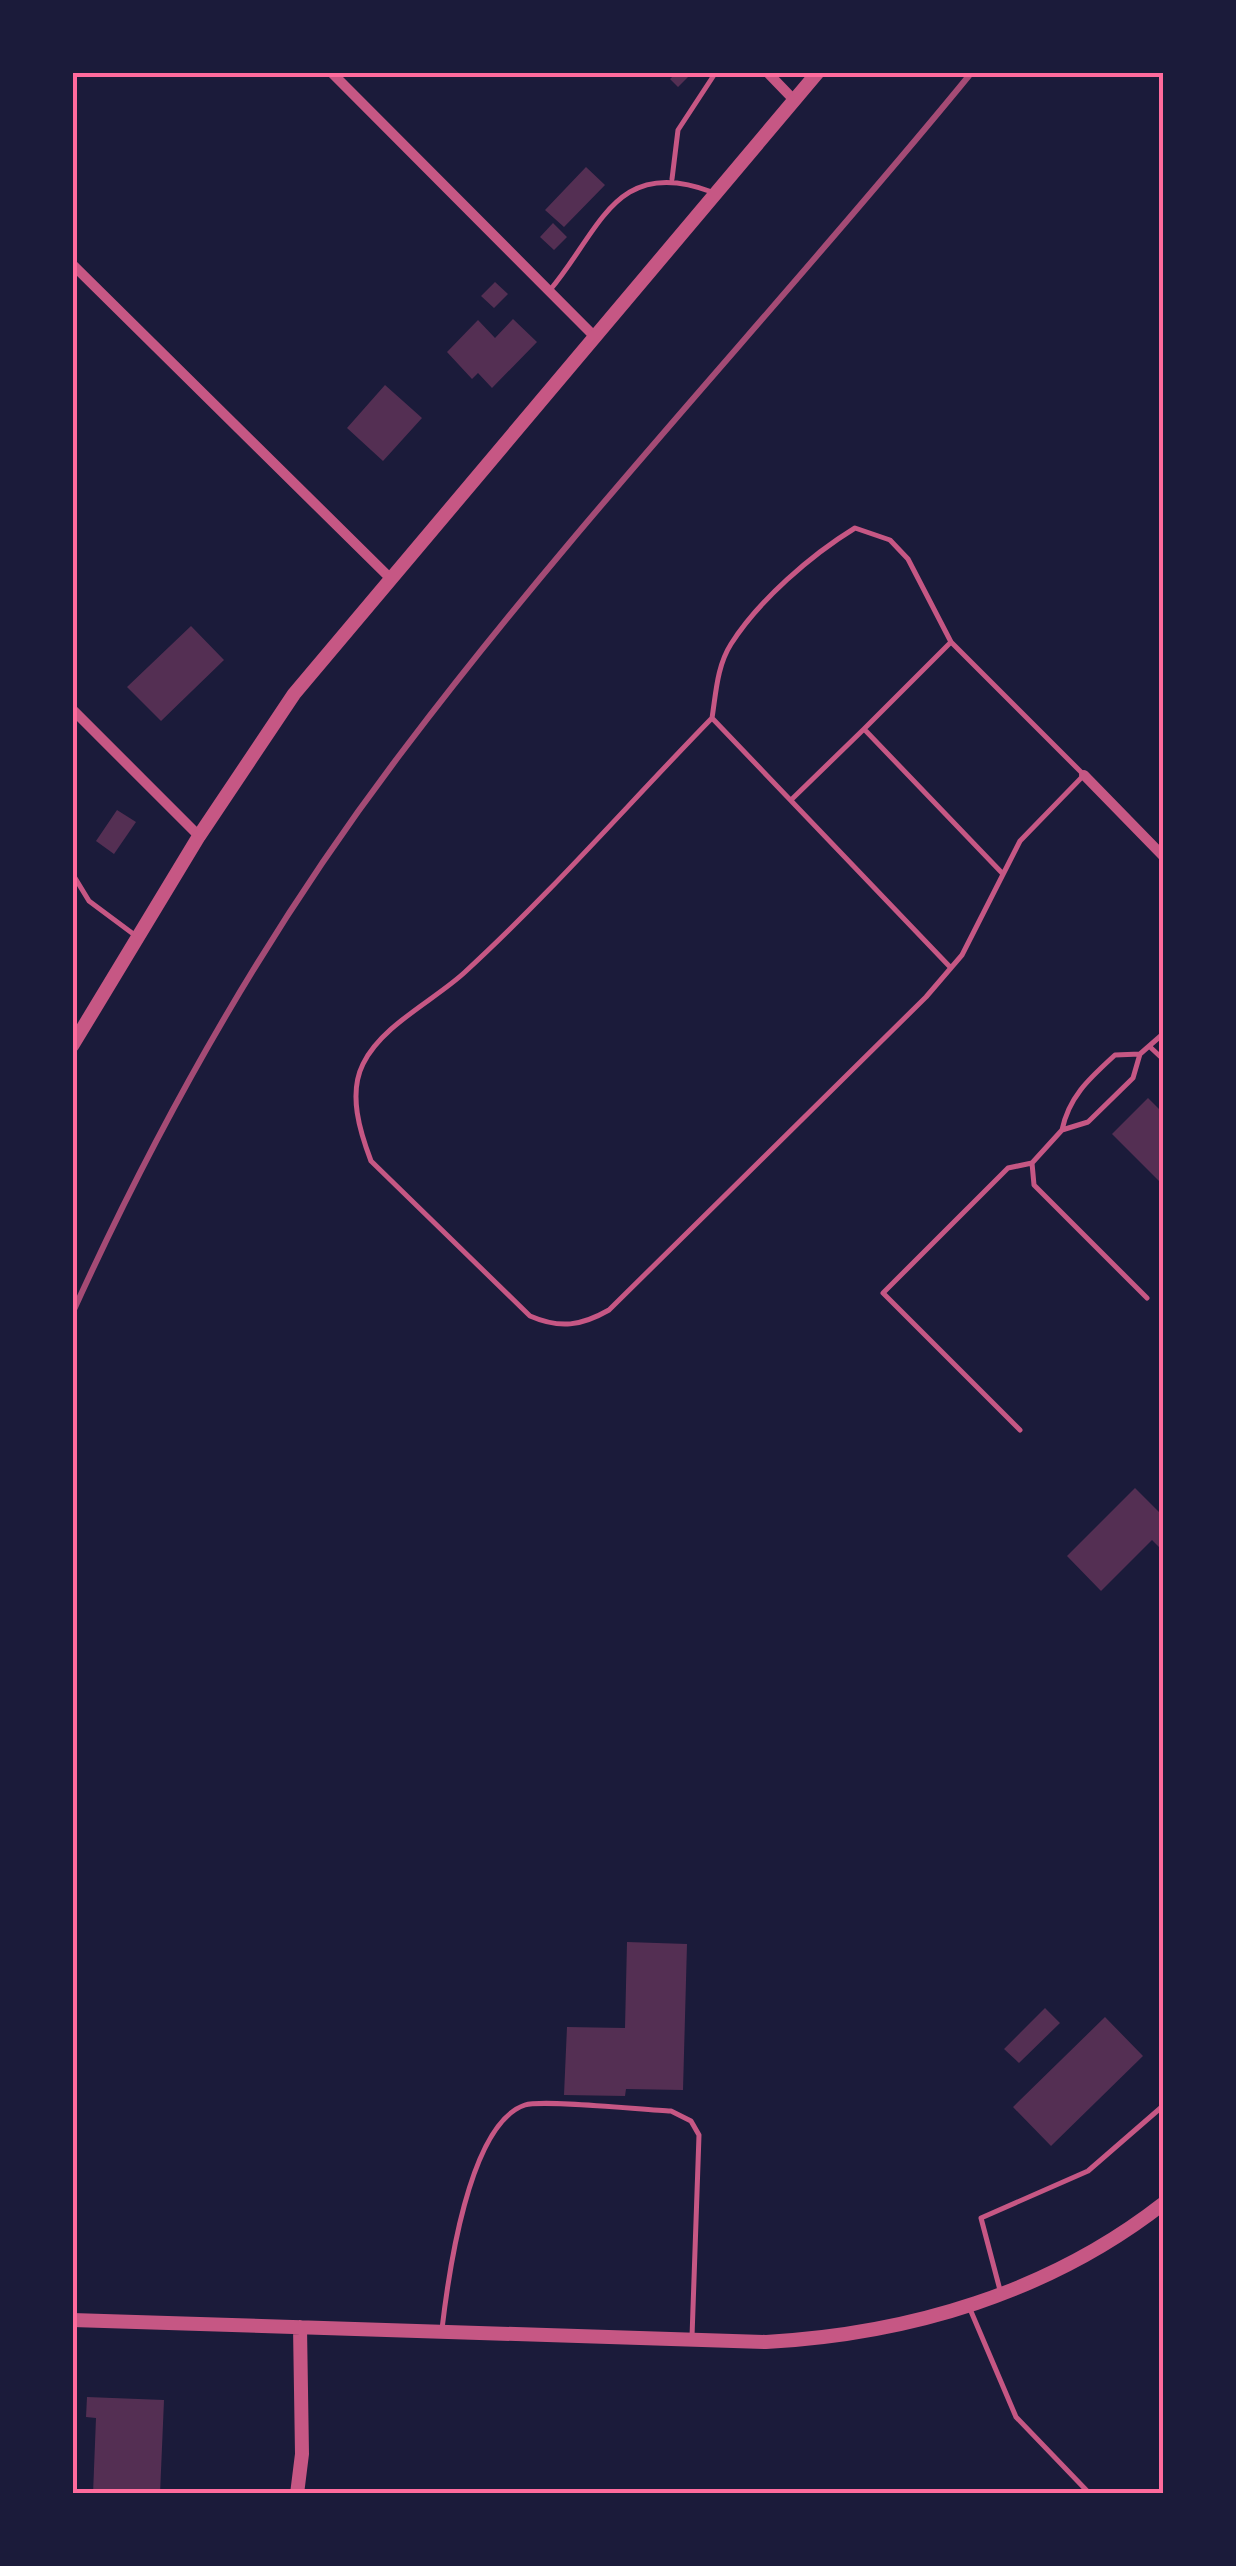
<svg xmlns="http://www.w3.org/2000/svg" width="1236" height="2566" viewBox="0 0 1236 2566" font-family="Manrope,sans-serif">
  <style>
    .building { fill: #542f53 }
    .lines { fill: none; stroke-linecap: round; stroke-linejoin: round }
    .service { stroke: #c65784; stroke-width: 5 }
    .minor { stroke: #c65784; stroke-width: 10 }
    .tertiary { stroke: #c65784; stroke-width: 14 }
    .rail { stroke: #a44b75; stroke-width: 6 }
    .neatline { fill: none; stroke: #ff6b9d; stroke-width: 4 }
  </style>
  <rect width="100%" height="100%" fill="#1b1b3a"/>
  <!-- building -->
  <path class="building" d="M 677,72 L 693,72 L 678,87 L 670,79 Z
    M 586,167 L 605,185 L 564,227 L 545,210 Z
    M 553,223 L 567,237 L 554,250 L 540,237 Z
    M 495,282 L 508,294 L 494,308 L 481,296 Z
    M 513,319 L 537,342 L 492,388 L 478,373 L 472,379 L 447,352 L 478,320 L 495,338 Z
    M 385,385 L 422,418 L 383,461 L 347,428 Z
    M 191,626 L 224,660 L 161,721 L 127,687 Z
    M 117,810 L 136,822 L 114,854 L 96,841 Z
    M 1148,1098 L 1164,1114 L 1164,1186 L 1112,1134 Z
    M 1135,1488 L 1164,1517 L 1164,1552 L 1152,1540 L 1101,1591 L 1067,1556 Z
    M 627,1942 L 687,1944 L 683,2090 L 626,2089 L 625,2096 L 564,2095 L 567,2027 L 625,2028 Z
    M 1045,2008 L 1060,2023 L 1019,2063 L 1004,2049 Z
    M 1105,2017 L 1143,2056 L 1051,2146 L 1013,2107 Z
    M 87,2397 L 164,2400 L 160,2494 L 93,2494 L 96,2418 L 86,2417 Z"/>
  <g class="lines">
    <!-- service -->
    <path class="service" d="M 672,179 L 678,130 L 716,72
      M 550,290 C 600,231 615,155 712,192
      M 855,528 L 890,540 L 908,559 L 951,642 L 1084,775 L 1020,841 L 962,955 L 926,997 L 609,1310 C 581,1326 560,1329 530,1316 L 371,1161 C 360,1132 348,1094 363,1064 C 382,1025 435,1000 465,972 C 552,892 630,802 712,718 C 716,693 717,666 731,644 C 759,600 811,555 855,528 Z
      M 951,642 L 864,729 L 1003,874
      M 712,718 L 951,968
      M 791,800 L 864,729
      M 72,873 L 89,901 L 136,936
      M 1149,1046 L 1164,1060
      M 1140,1054 L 1115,1055 C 1090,1078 1069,1096 1062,1130 L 1088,1122 L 1133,1078 L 1140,1054 L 1164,1033
      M 1062,1130 L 1032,1163 L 1034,1185 L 1147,1298
      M 1020,1430 L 883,1293 L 1008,1168 L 1032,1163
      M 1000,2290 L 981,2218 L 1088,2171 L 1164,2105
      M 970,2309 L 1016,2417 L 1090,2494
      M 442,2329 C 448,2278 468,2124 525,2105 C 542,2099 645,2110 671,2111 L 691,2121 L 699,2135 L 692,2337"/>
    <!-- minor -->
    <path class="minor" d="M 331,72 L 594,336
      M 767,72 L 794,100
      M 72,264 L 389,577
      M 72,709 L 199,836
      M 1084,775 L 1164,857"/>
    <!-- tertiary -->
    <path class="tertiary" d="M 72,1046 L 199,836 L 294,694 L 818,72
      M 72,2320 L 766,2342 C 909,2334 1049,2293 1164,2203
      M 297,2494 L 302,2454 L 300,2327"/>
    <!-- rail -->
    <path class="rail" d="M 72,1314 C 162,1115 273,921 405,748 C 582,514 786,300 972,72"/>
  </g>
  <!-- border -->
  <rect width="1236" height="2566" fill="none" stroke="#1b1b3a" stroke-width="150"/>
  <rect x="75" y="75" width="1086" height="2416" class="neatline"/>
</svg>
